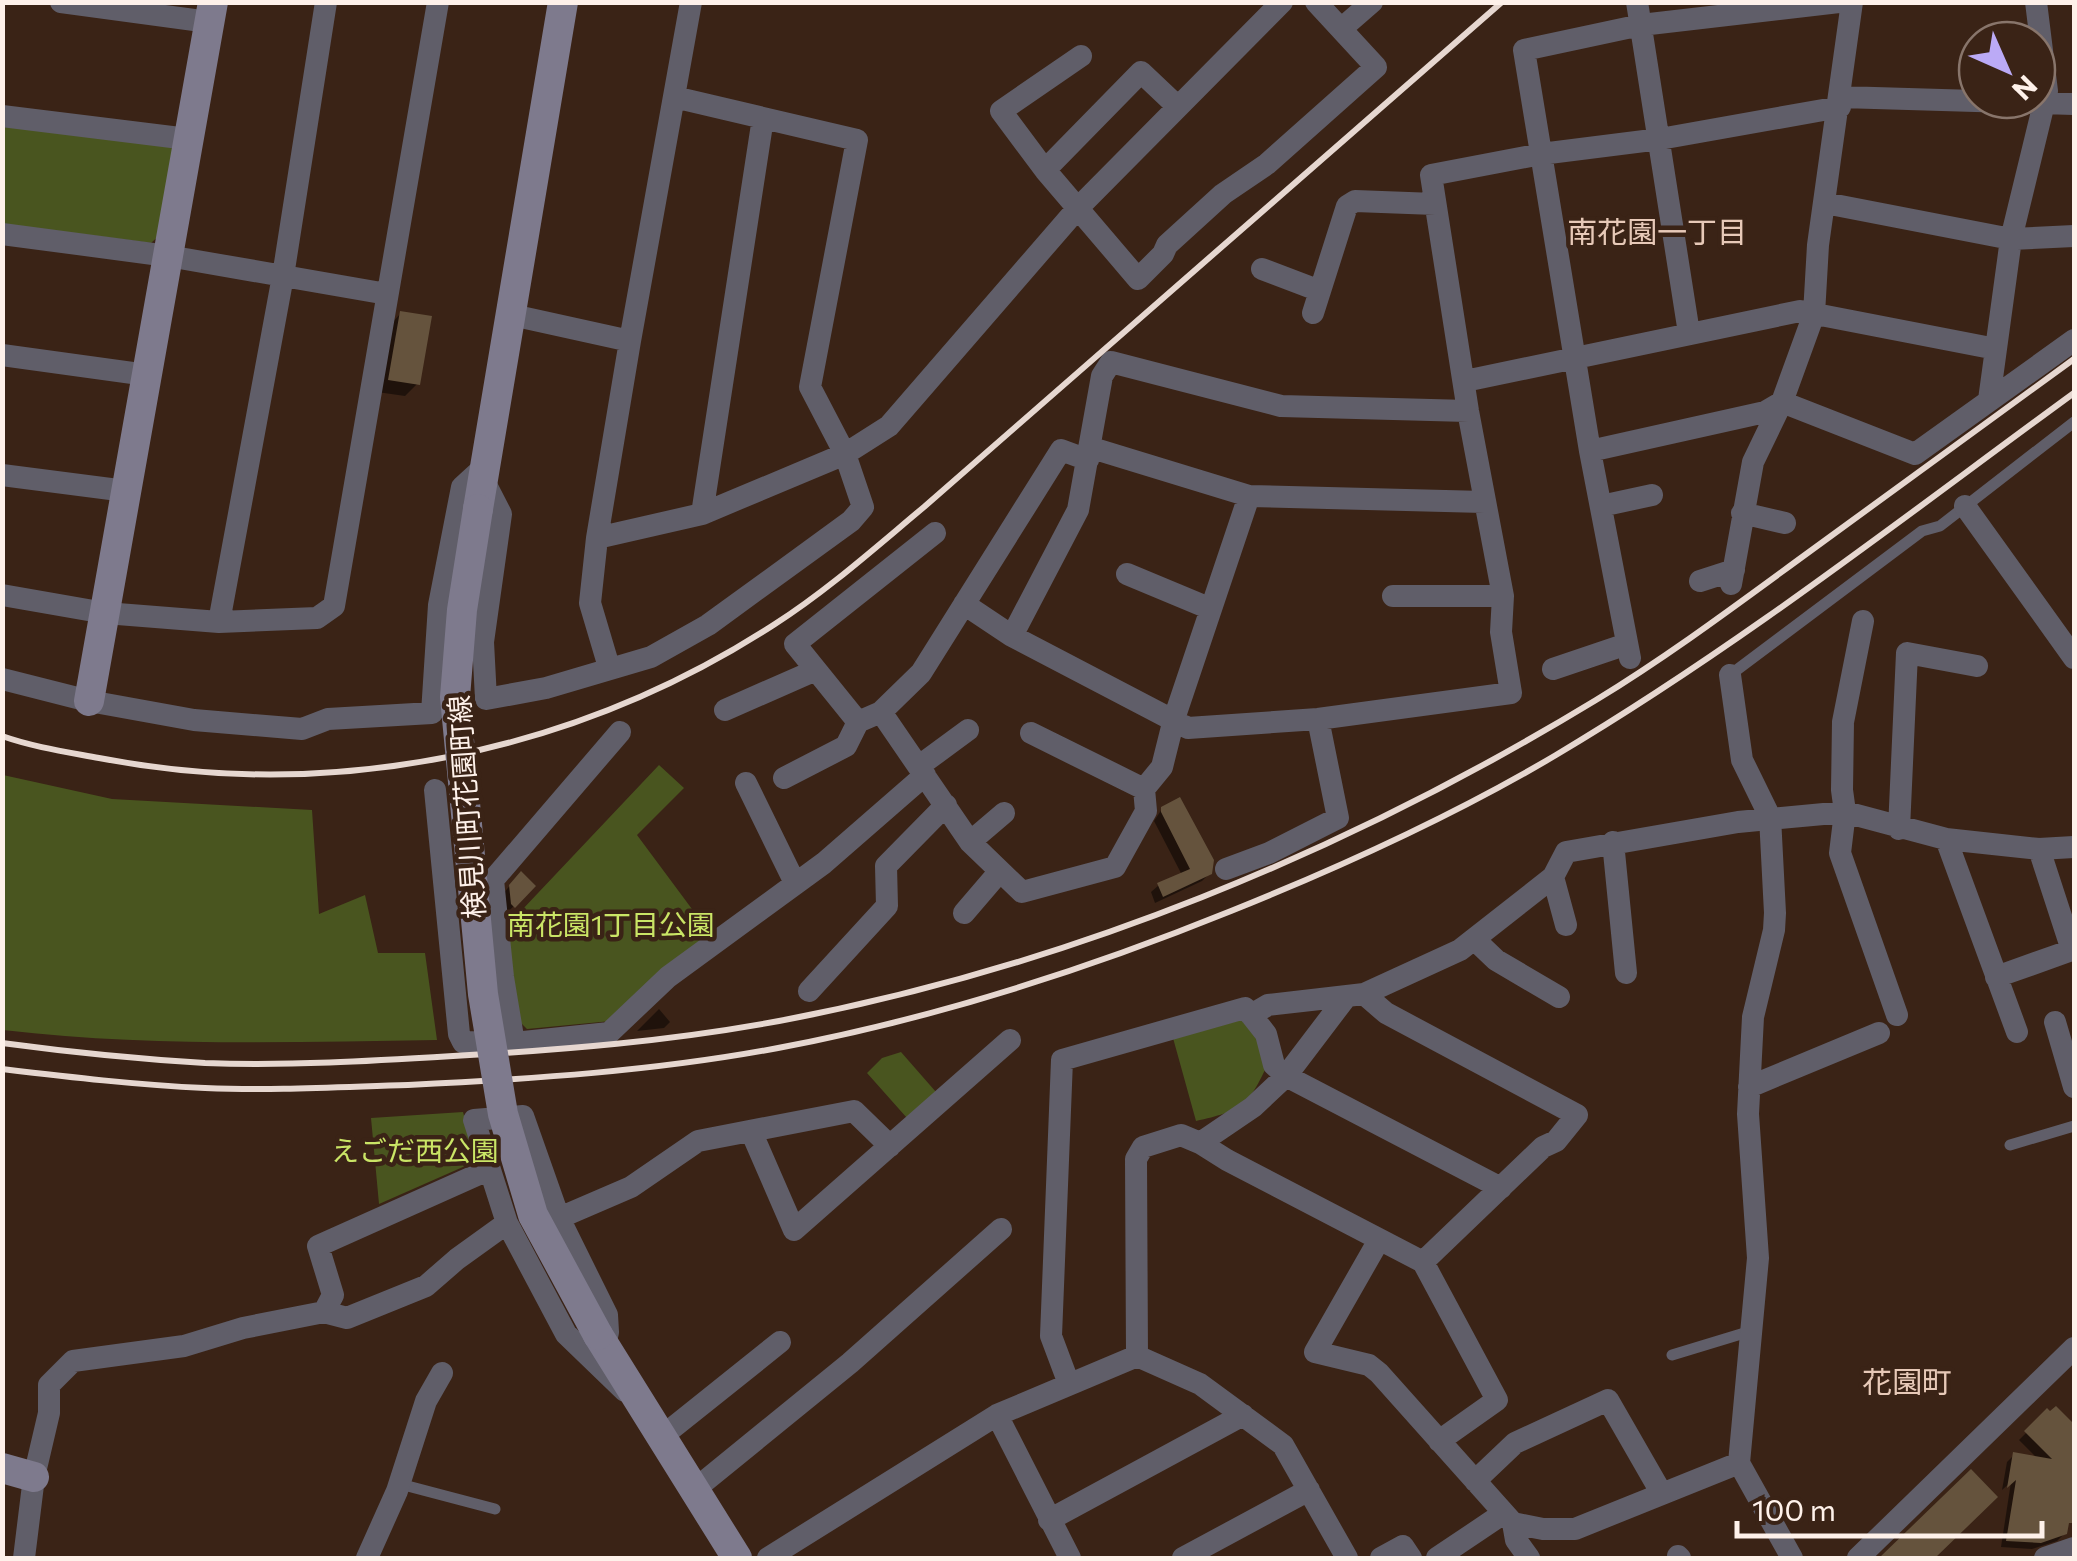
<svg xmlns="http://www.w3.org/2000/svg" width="2077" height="1561" viewBox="0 0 2077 1561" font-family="Commissioner,'Noto Sans JP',sans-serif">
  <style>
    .green { fill: #49551f }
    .shadow { fill: #0007 }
    .building { fill: #65533d }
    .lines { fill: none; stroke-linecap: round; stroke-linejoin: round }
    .lane { stroke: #605e69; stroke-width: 11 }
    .street { stroke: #605e69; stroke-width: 22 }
    .secondary { stroke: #7e7a8d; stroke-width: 30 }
    .rail { stroke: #e6d7d0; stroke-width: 6 }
    .secondary-bridge { stroke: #7e7a8d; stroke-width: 30 }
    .labels { text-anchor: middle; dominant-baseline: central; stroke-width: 9; stroke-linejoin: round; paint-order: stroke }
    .street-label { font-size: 28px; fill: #fef1ea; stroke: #3a2316 }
    .park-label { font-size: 28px; fill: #cae566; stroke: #3a2316 }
    .neighbourhood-label { font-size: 30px; fill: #e7c9b8; stroke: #3a2316 }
  </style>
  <rect width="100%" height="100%" fill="#3a2316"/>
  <!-- green -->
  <path class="green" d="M 3,122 L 167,143 L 175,152 L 162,233 L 151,243 L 3,224 Z
    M 659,765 L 684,788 L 637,835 L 712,936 L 611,1021 L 527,1029 L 515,1017 L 505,928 Z
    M 3,775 L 112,799 L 312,810 L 319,914 L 365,895 L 378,953 L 425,953 L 437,1040 C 292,1042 147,1047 3,1030 Z
    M 1241,1020 L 1260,1036 L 1268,1063 C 1249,1106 1241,1111 1196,1121 L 1173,1038 Z
    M 901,1052 L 936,1092 L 907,1118 L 867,1073 L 882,1058 Z
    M 463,1112 L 475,1155 L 472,1163 L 379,1204 L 371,1118 Z"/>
  <!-- shadow -->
  <path class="shadow" d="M 401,313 L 417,384 L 405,396 L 377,392 L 389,326 Z
    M 1162,809 L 1210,873 L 1202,881 L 1155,903 L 1151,892 L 1159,885 L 1182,875 L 1154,821 Z
    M 513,882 L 533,886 L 506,914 L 502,895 Z
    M 659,1009 L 670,1022 L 664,1028 L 637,1031 Z
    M 2056,1409 L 2074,1428 L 2074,1472 L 2065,1533 L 2057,1541 L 2032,1549 L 2001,1547 L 2011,1482 L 2002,1490 L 2007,1462 L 2014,1455 L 2038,1459 L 2019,1440 L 2047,1412 L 2050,1415 Z"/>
  <!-- building -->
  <path class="building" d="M 400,311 L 432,316 L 420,385 L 388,380 Z
    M 1180,797 L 1214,860 L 1212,874 L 1163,897 L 1157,883 L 1190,869 L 1161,812 L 1161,807 Z
    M 521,871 L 536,886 L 515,908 L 511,904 L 509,885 Z
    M 2056,1406 L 2074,1424 L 2073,1523 L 2069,1523 L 2067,1534 L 2041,1543 L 2006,1541 L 2016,1480 L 2007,1488 L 2013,1452 L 2052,1459 L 2024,1431 L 2047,1408 L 2050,1411 Z
    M 1971,1469 L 1998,1497 L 1935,1558 L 1879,1558 Z"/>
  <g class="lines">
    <!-- lane -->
    <path class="lane" d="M 1730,675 L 1922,531 L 1940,526 L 2074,422
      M 2010,1145 L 2074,1126
      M 1672,1355 L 1751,1331
      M 400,1484 L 495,1509"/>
    <!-- street -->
    <path class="street" d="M 61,2 L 209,22
      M 1637,2 L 1689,333
      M 1341,29 L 1372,2
      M 1081,56 L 1001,111 L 1045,170 L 1138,279 L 1163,254 L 1167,245 L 1223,194 L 1267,164 L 1376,67 L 1316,2
      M 1841,97 L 2074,104
      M 2,116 L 188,139
      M 1045,170 L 1141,72 L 1178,107
      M 1825,203 L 2011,239 L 2074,236
      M 2,234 L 168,256 L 387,294
      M 1262,269 L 1320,291
      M 1313,313 L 1347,206 L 1355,201 L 1435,204
      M 512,315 L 630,341 L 597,538 L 590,603 L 609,667
      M 630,341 L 691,2
      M 2,355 L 147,375
      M 1465,381 L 1800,311 L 1996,349
      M 1989,400 L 2011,239 L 2047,91 L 2036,2
      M 1092,448 L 1249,496 L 1484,502
      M 1590,451 L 1765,412 L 1782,402 L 1915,454 L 2074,340
      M 2,475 L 126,491
      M 484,481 L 501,514 L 483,642 L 486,699 L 546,688 L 651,657 L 708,625 L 851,521 L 863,507 L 845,454 L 810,387 L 857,140 L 674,97
      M 1601,506 L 1652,495
      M 1965,506 L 2074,658
      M 1742,513 L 1785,523
      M 702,514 L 763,118
      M 597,538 L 702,514 L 845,454 L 889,426 L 1077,209 L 1282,2
      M 1127,574 L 1211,609
      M 1700,581 L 1734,570
      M 1731,584 L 1753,462 L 1782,402 L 1814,314 L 1818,245 L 1852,2
      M 2,595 L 105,613 L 219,622 L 317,618 L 334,606 L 438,2
      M 1393,596 L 1503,596
      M 964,604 L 1012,636 L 1188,728 L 1318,719 L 1511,693 L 1501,632 L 1503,596 L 1468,411 L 1431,175 L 1541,154 L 1660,139 L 1840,107
      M 1863,621 L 1843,722 L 1842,790 L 1845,812 L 1840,853 L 1897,1015
      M 219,622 L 283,276 L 326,2
      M 1012,636 L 1078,510 L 1102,376 L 1111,362 L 1281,406 L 1468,411
      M 1630,658 L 1590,451 L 1524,50 L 1641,25 L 1839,2
      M 1553,669 L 1627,644
      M 1730,675 L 1742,760 L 1770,817 L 1775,913 L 1774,930 L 1753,1017 L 1748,1114 L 1758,1258 L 1739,1463 L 1792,1558
      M 2,679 L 89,701 L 194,720 L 302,729 L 328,719 L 432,713 L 439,605 L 462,487 L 486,465
      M 725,710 L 816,670
      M 881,712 L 970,842 L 1022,892 L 1115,867 L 1146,811 L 1144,789 L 1162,767 L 1174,719 L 1249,496
      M 858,722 L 795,644 L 935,533
      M 620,732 L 493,880 L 503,977 L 514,1043 L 609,1033 L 668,977 L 824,863 L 925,775
      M 1031,733 L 1144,789
      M 919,766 L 968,730
      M 784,778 L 846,746 L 858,722 L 881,712 L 921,673 L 1061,450 L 1088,460
      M 746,783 L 795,883
      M 435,790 L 459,1034 L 463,1042 L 505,1043
      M 1899,829 L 1907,653 L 1977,666
      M 1946,839 L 2017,1032
      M 970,842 L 1004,813
      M 1613,842 L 1626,973
      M 1226,869 L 1269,853 L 1338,818 L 1318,719
      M 1553,877 L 1566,925
      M 964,913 L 1000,871
      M 1474,939 L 1496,960 L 1559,997
      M 1996,977 L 2072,950 L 2039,849
      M 809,991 L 887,906 L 886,866 L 946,805
      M 1364,994 L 1386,1013 L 1577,1115 L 1556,1141 L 1543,1147 L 1423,1262
      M 1251,1015 L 1266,1034 L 1274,1065 L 1286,1076 L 1501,1188
      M 2055,1022 L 2074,1087
      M 1749,1087 L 1879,1033
      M 751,1131 L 794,1230 L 1010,1040
      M 1200,1143 L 1227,1160 L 1423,1262 L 1497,1400 L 1439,1441
      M 559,1218 L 631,1187 L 698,1141 L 854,1111 L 890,1146
      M 1379,1240 L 1315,1352 L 1369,1365 L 1379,1373 L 1513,1523 L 1543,1529 L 1575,1529 L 1739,1463
      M 324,1312 L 347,1318 L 426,1286 L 457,1259 L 507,1223
      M 604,1350 L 608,1332 L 607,1315 L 559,1218 L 523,1116 L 474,1120 L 507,1223 L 566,1334 L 625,1391
      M 1137,1356 L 1136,1159 L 1143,1147 L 1181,1135 L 1200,1143 L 1253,1107 L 1286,1076 L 1346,997
      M 1069,1384 L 1051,1336 L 1062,1060 L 1245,1008 L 1251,1015 L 1268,1005 L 1364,994 L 1460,950 L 1553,877 L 1566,852 L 1738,822 L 1845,812 L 1946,839 L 2039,849 L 2074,847
      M 997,1415 L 1070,1558
      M 660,1438 L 780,1342
      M 1475,1481 L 1515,1443 L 1608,1400 L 1662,1494
      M 694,1490 L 850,1363 L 1001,1229
      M 1049,1520 L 1243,1415
      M 1513,1523 L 1516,1540 L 1529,1558
      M 1678,1556 L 1680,1558
      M 24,1558 L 34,1477 L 49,1413 L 49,1385 L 73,1361 L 184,1346 L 243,1328 L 324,1312 L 333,1295 L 318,1246 L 488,1170
      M 367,1558 L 397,1491 L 426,1401 L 442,1373
      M 768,1558 L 997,1415 L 1137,1356 L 1200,1384 L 1283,1445 L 1347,1558
      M 1183,1558 L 1309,1490
      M 1381,1558 L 1403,1546 L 1411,1558
      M 1437,1558 L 1504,1513
      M 1858,1558 L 2074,1348
      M 2045,1558 L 2074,1548"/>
    <!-- secondary -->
    <path class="secondary" d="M 478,509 L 563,2
      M 89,701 L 213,2
      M 598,1335 L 737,1558
      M 2,1468 L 34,1477"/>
    <!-- rail -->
    <path class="rail" d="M 2,736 C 33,747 67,752 99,758 C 332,803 575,754 775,624 C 828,590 876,547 924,507 L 1502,2
      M 2,1043 C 69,1052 138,1059 205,1063 C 288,1066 371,1061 453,1056 C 563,1050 671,1041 779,1021 C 1067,967 1346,852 1596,700 C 1670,655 1739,603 1809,552 C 1898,488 1986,423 2074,359
      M 2,1069 C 69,1077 137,1085 205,1088 C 272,1091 340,1087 408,1085 C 532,1079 656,1071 778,1048 C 933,1019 1085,970 1231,911 C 1343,866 1453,816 1556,755 C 1738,647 1904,517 2074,393"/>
    <!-- secondary-bridge -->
    <path class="secondary-bridge" d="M 478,509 L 462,610 L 455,697 L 483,994 L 503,1114 L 533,1215 L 598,1335"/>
  </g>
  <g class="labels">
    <!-- street labels -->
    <g class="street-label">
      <text transform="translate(466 807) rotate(-94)">検見川町花園町線</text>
    </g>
    <!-- park labels -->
    <g class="park-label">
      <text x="611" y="924">南花園1丁目公園</text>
      <text x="415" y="1150">えごだ西公園</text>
    </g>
    <!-- neighbourhood labels -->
    <g class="neighbourhood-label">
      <text x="1657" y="230">南花園一丁目</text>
      <text x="1907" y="1380">花園町</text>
    </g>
  </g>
  <!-- border -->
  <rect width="2077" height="1561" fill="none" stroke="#fef1ea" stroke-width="10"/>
  <!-- north arrow -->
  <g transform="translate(2007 70) rotate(135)"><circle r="48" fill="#3a2316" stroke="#88756b" stroke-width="2.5"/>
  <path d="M0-8L18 38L0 25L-18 38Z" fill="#bbaaf6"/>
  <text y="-15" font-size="28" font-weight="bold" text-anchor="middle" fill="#fef1ea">N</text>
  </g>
  <!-- scale -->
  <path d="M1737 1521v15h305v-15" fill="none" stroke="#fef1ea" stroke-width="5"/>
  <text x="1752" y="1521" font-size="30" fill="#fef1ea" stroke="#3a2316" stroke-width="8" paint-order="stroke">100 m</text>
</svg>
